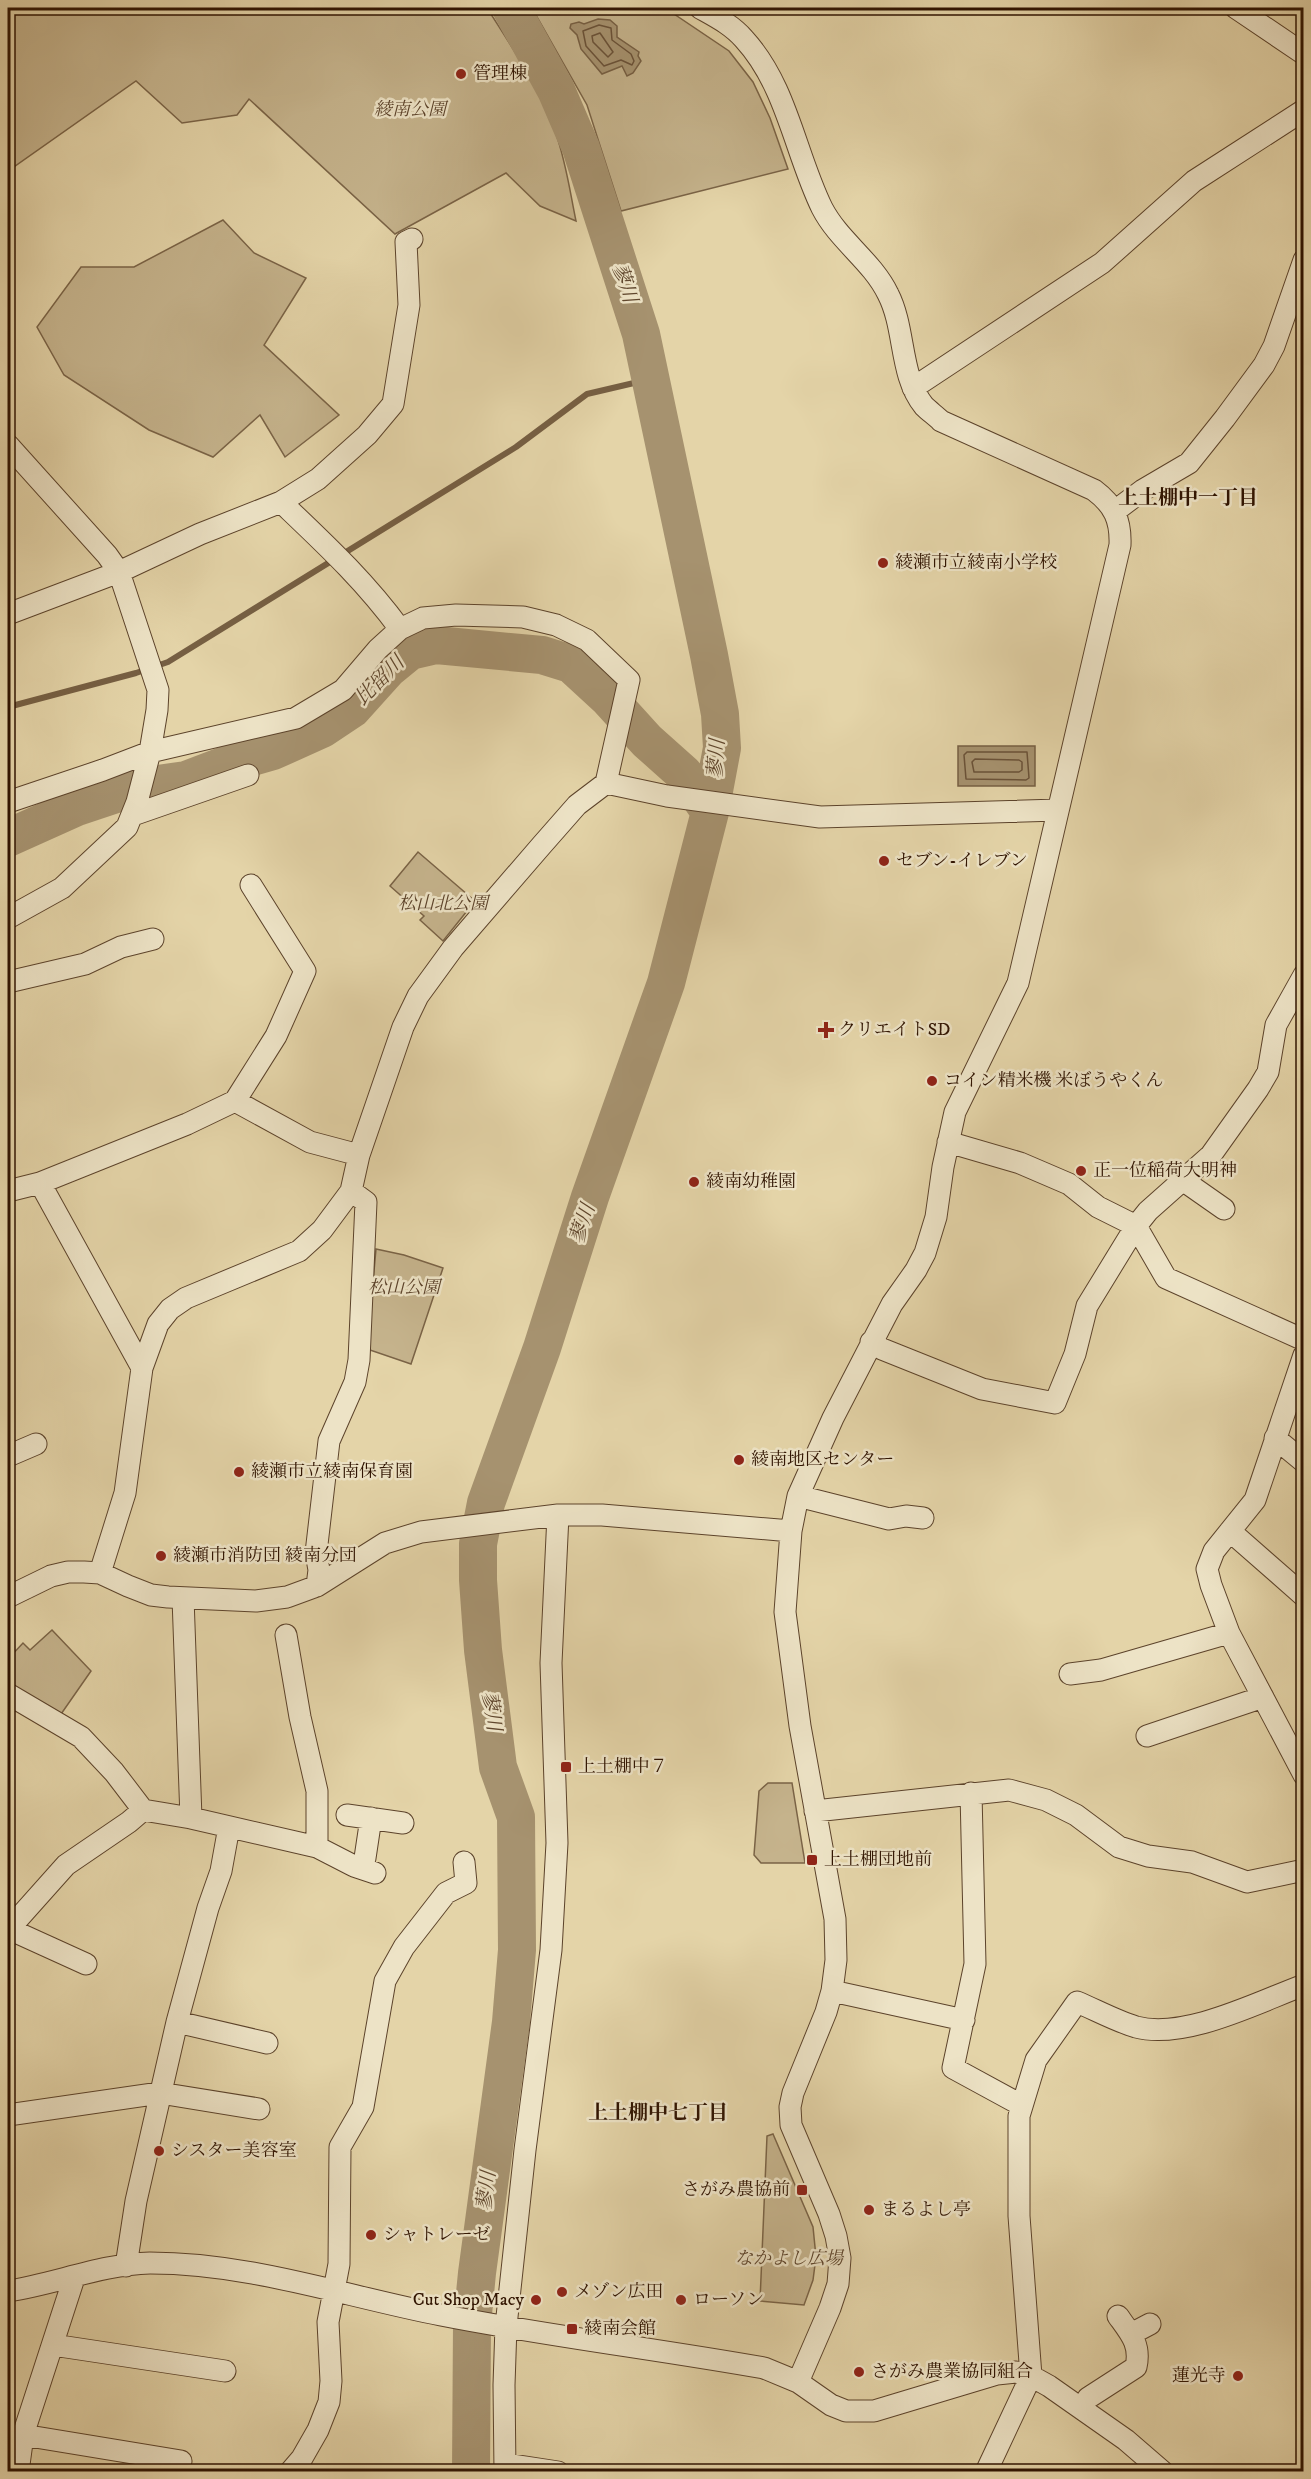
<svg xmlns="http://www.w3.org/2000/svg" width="1311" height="2479" viewBox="0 0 1311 2479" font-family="'IM FELL DW Pica','Noto Serif JP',serif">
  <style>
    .green { fill: #c5b38c; stroke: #7a6346; stroke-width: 1.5 }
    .water { fill: #a6926f; stroke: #765f43; stroke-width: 1.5 }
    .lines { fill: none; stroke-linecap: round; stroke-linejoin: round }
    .shore { stroke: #6a5238; stroke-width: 1.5 }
    .stream { stroke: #765f43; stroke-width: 6 }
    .river { stroke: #a6926f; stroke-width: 38 }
    .minor-casing { stroke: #5c432b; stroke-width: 23 }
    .minor { stroke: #ede3c6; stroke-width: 21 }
    .poi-dot { fill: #8f2418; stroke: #ede3c6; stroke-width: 2 }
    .labels { text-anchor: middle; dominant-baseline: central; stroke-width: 5; stroke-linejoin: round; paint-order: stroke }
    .poi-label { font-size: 18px; fill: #2f1301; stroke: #ede3c6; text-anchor: start }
    .park-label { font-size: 18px; font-style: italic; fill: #5c432b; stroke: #ede3c6 }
    .water-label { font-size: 20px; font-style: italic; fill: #5f462d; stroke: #ede3c6 }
    .neighbourhood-label { font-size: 20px; font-weight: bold; fill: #2f1301; stroke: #ede3c6 }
  </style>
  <rect width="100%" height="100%" fill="#e4d4a8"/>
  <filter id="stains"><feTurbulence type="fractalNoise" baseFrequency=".00333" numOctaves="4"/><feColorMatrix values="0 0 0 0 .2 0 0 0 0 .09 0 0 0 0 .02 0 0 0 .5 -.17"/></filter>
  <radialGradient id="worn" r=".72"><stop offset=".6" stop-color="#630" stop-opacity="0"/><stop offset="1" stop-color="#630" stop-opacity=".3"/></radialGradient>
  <!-- green -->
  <path class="green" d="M 8,8 L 487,8 C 513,48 539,88 556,134 C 566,162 570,192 576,221 L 540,206 L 506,173 L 395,234 L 249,99 L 237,115 L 182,123 L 136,81 L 8,171 Z
    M 532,8 L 665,8 L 729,51 L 753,82 L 770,118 L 788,169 L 621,211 L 587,105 Z
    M 223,220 L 254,253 L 306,278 L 264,345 L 339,415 L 285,457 L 260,415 L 213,457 L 149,430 L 64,375 L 37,327 L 81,267 L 134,267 Z
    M 418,852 L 475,901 L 443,941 L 420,920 L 424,916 L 390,886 Z
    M 376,1249 L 404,1255 L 443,1268 L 411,1364 L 367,1349 Z
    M 52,1630 L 91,1671 L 59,1717 L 8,1688 L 8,1659 L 23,1643 L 30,1650 Z
    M 768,1783 L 792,1783 L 805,1863 L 761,1863 L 754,1855 L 759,1791 Z
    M 773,2134 L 813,2227 L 816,2257 L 813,2280 L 804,2305 L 760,2301 L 767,2136 Z"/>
  <!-- water -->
  <path class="water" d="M 598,19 L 610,20 L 617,26 L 617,37 L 639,52 L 638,56 L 641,61 L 633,73 L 627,76 L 622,66 L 602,74 L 581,49 L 577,35 L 570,28 L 571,24 L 579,22 L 584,24 Z
    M 958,746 L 1035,746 L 1035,786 L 958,786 Z"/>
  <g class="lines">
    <!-- shore -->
    <path class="shore" d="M 599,25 L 611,28 L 612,40 L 631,54 L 634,61 L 632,65 L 621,60 L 604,66 L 586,46 L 583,31 Z
      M 600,33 L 613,52 L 608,57 L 593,42 L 592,36 Z
      M 967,752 L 1027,752 L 1029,778 L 1026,780 L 966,779 L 964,755 Z
      M 975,759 L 1019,760 L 1022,762 L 1022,770 L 1019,772 L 974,772 L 972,762 Z"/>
    <!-- stream -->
    <path class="stream" d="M 8,707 L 136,673 L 168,662 L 516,447 L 587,394 L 651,379"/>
    <!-- river -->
    <path class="river" d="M 8,838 L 77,807 L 137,787 L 186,780 L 228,764 L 273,751 L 322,729 L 352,709 L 388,669 L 410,651 L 436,645 L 542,655 L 571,664 L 608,698 L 647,741 L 684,774 L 710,812
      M 471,2472 L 472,2324 L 477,2273 L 511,2022 L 517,1950 L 516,1817 L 498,1767 L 483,1650 L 478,1580 L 478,1544 L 486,1503 L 542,1348 L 590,1197 L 666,983 L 710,812 L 722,748 L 720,714 L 709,655 L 641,334 L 581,148 L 556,90 L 511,8"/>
    <!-- minor casing -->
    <g class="minor-casing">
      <path id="minor" d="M 700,8 C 716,17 732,25 744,39 C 787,86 795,153 822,208 C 839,241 872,261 888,294 C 906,329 899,375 924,406 C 929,411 936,416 941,421 L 1094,490 C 1114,505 1121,520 1120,545 L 1018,983 L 955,1112 L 943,1167 L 936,1217 L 925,1253 L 916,1270 L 892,1304 L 833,1418 L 798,1496 L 791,1531 L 785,1612 L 800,1726 L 835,1919 L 836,1960 L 832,1991 L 826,2012 L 793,2093 L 790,2107 L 791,2125 L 829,2214 L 836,2236 L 840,2258 L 838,2284 L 830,2308 L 798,2382
        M 1236,8 L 1304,54
        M 913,388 L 1102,263 L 1194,181 L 1304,110
        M 8,445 L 107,555 L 119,572 L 158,690 L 157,710 L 150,752 L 137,802 L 127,827 L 62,888 L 8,918
        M 281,502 C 325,544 364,580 400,629
        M 1115,511 L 1143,490 L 1189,463 L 1225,418 L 1264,365 L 1274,346 L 1304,260
        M 8,614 L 119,572 L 200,534 L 281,502 L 318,479 L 367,435 L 393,404 L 409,305 L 406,242 L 412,239
        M 606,783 L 667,796 L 820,817 L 1058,810
        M 8,802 L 103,770 L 150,752 L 296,718 L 343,690 L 378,649 L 400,629 L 423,618 L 456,615 L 523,617 L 556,625 L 587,640 L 629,680 L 606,783 L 577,805 L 541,846 L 453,948 L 418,996 L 403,1027 L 359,1155 L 351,1191 L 366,1202 L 359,1360 L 355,1382 L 329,1441 L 316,1553 L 319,1570 L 317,1586
        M 133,815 L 248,775
        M 8,982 L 85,964 L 121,947 L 153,939
        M 235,1101 L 310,1142 L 359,1155
        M 948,1142 L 1020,1163 L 1069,1184 L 1098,1207 L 1136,1226 L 1166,1278 L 1304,1340
        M 1184,1181 L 1224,1209
        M 40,1183 L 142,1368
        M 8,1191 L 40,1183 L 187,1124 L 235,1101 L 276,1036 L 305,971 L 251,885
        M 871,1342 L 882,1349 L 982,1389 L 1055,1403 L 1075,1354 L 1087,1306 L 1136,1226 L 1148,1211 L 1211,1155 L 1258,1089 L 1268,1072 L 1276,1025 L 1304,975
        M 1304,1355 L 1255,1500 L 1214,1551 L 1207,1569 L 1211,1585 L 1229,1633 L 1304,1775
        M 1275,1438 L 1304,1462
        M 8,1456 L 36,1444
        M 798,1496 L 889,1519 L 906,1516 L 923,1518
        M 1230,1531 L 1304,1596
        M 100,1573 L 125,1493 L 142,1368 L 158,1324 L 170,1309 L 186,1298 L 299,1251 L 322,1230 L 351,1191
        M 8,1597 L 51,1576 L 68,1572 L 84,1572 L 100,1573 L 128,1586 L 151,1595 L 168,1597 L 256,1601 L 287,1597 L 317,1586 L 385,1543 L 421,1532 L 558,1515 L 602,1515 L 791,1531
        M 183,1598 L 191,1818
        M 286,1635 L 300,1717 L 317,1791 L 317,1847
        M 1070,1674 L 1101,1670 L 1229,1633
        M 8,1694 L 81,1737 L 114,1772 L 143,1810 L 191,1818 L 317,1847 L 354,1866 L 375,1873
        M 1147,1736 L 1263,1697
        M 971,1793 L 975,1964 L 953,2068 L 1021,2105
        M 815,1811 L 1009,1790 L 1046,1800 L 1076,1815 L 1119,1847 L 1148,1856 L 1192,1862 L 1247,1882 L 1304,1870
        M 347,1815 L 403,1823
        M 361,1868 L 365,1858 L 371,1818
        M 9,1929 L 86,1964
        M 8,1930 L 66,1865 L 129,1822 L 143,1810
        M 832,1991 L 964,2020
        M 177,2022 L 267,2043
        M 8,2115 L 160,2093 L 259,2109
        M 126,2266 L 136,2201 L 177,2022 L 208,1908 L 221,1871 L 229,1827
        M 8,2291 C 55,2284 102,2264 150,2263 C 250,2263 344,2296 441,2315 C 548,2336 657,2349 764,2368 L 798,2382 L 831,2405 L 846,2411 L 874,2411 L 997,2374 L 1016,2372 L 1031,2376 L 1049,2386 L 1126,2440 L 1163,2472
        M 1131,2334 L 1150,2324
        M 53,2345 L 225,2371
        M 1082,2409 L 1088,2398 L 1136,2367 C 1141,2345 1131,2334 1118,2316
        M 23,2435 L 181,2461
        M 505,2464 L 558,2472
        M 18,2472 L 23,2435 L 74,2278
        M 290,2472 L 302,2458 L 318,2430 L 329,2402 L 331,2381 L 328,2322 L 339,2264 L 340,2147 L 363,2107 L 385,1981 L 404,1947 L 446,1893 L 466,1883 L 464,1862
        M 505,2472 L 504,2385 L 506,2326 L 525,2150 L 551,1950 L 557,1843 L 551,1663 L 558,1515
        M 986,2472 L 1031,2376 L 1019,2216 L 1019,2116 L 1036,2060 L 1077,2002 C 1096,2010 1116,2021 1136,2027 C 1185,2040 1258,2002 1304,1985"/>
    </g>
    <!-- minor -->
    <use href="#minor" class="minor"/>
  </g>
  <!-- markers -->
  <g class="poi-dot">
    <circle cx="461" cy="74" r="6"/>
    <circle cx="883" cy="563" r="6"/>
    <circle cx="884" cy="861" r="6"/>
    <path d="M823 1021h6v6h6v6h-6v6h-6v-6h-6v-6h6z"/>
    <circle cx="932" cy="1081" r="6"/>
    <circle cx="1081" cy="1171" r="6"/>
    <circle cx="694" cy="1182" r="6"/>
    <circle cx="739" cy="1460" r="6"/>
    <circle cx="239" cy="1472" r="6"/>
    <circle cx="161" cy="1556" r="6"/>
    <rect x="560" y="1761" width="12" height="12" rx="3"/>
    <rect x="806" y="1854" width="12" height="12" rx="3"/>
    <circle cx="159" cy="2151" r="6"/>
    <rect x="796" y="2184" width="12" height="12" rx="3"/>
    <circle cx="869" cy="2210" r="6"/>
    <circle cx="371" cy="2235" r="6"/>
    <circle cx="562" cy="2292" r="6"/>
    <circle cx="536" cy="2300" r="6"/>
    <circle cx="681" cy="2300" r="6"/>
    <rect x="566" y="2323" width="12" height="12" rx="3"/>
    <circle cx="859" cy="2372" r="6"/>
    <circle cx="1238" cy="2376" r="6"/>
  </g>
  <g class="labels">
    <!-- poi labels -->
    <g class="poi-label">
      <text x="473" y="74">管理棟</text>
      <text x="895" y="563">綾瀬市立綾南小学校</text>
      <text x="896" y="861">セブン-イレブン</text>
      <text x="838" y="1030">クリエイトSD</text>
      <text x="944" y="1081">コイン精米機 米ぼうやくん</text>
      <text x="1093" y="1171">正一位稲荷大明神</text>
      <text x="706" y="1182">綾南幼稚園</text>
      <text x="751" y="1460">綾南地区センター</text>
      <text x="251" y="1472">綾瀬市立綾南保育園</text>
      <text x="173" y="1556">綾瀬市消防団 綾南分団</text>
      <text x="578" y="1767">上土棚中７</text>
      <text x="824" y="1860">上土棚団地前</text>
      <text x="171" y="2151">シスター美容室</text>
      <text x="790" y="2190" text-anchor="end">さがみ農協前</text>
      <text x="881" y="2210">まるよし亭</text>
      <text x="383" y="2235">シャトレーゼ</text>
      <text x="574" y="2292">メゾン広田</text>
      <text x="524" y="2300" text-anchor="end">Cut Shop Macy</text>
      <text x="693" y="2300">ローソン</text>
      <text x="584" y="2329">綾南会館</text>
      <text x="871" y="2372">さがみ農業協同組合</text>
      <text x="1226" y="2376" text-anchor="end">蓮光寺</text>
    </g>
    <!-- park labels -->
    <g class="park-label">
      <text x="410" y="110">綾南公園</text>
      <text x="443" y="904">松山北公園</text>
      <text x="404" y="1288">松山公園</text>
      <text x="789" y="2259">なかよし広場</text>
    </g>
    <!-- water labels -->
    <g class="water-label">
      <text transform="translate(624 283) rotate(72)">蓼川</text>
      <text transform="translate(380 681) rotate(-45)">比留川</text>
      <text transform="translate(717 759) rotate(-86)">蓼川</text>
      <text transform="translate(583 1224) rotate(-71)">蓼川</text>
      <text transform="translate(491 1711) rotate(82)">蓼川</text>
      <text transform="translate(487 2191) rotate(-83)">蓼川</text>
    </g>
    <!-- neighbourhood labels -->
    <g class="neighbourhood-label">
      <text x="1188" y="498">上土棚中一丁目</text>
      <text x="658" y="2113">上土棚中七丁目</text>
    </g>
  </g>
  <!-- margin -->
  <rect width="1311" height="2479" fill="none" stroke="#e4d4a8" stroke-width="30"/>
  <rect x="9" y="9" width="1293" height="2461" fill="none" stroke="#2f1301" stroke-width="3"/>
  <rect x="15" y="15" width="1281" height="2449" fill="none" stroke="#2f1301" stroke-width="1.5"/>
  <rect width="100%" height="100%" filter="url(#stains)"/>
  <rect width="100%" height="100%" fill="url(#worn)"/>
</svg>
